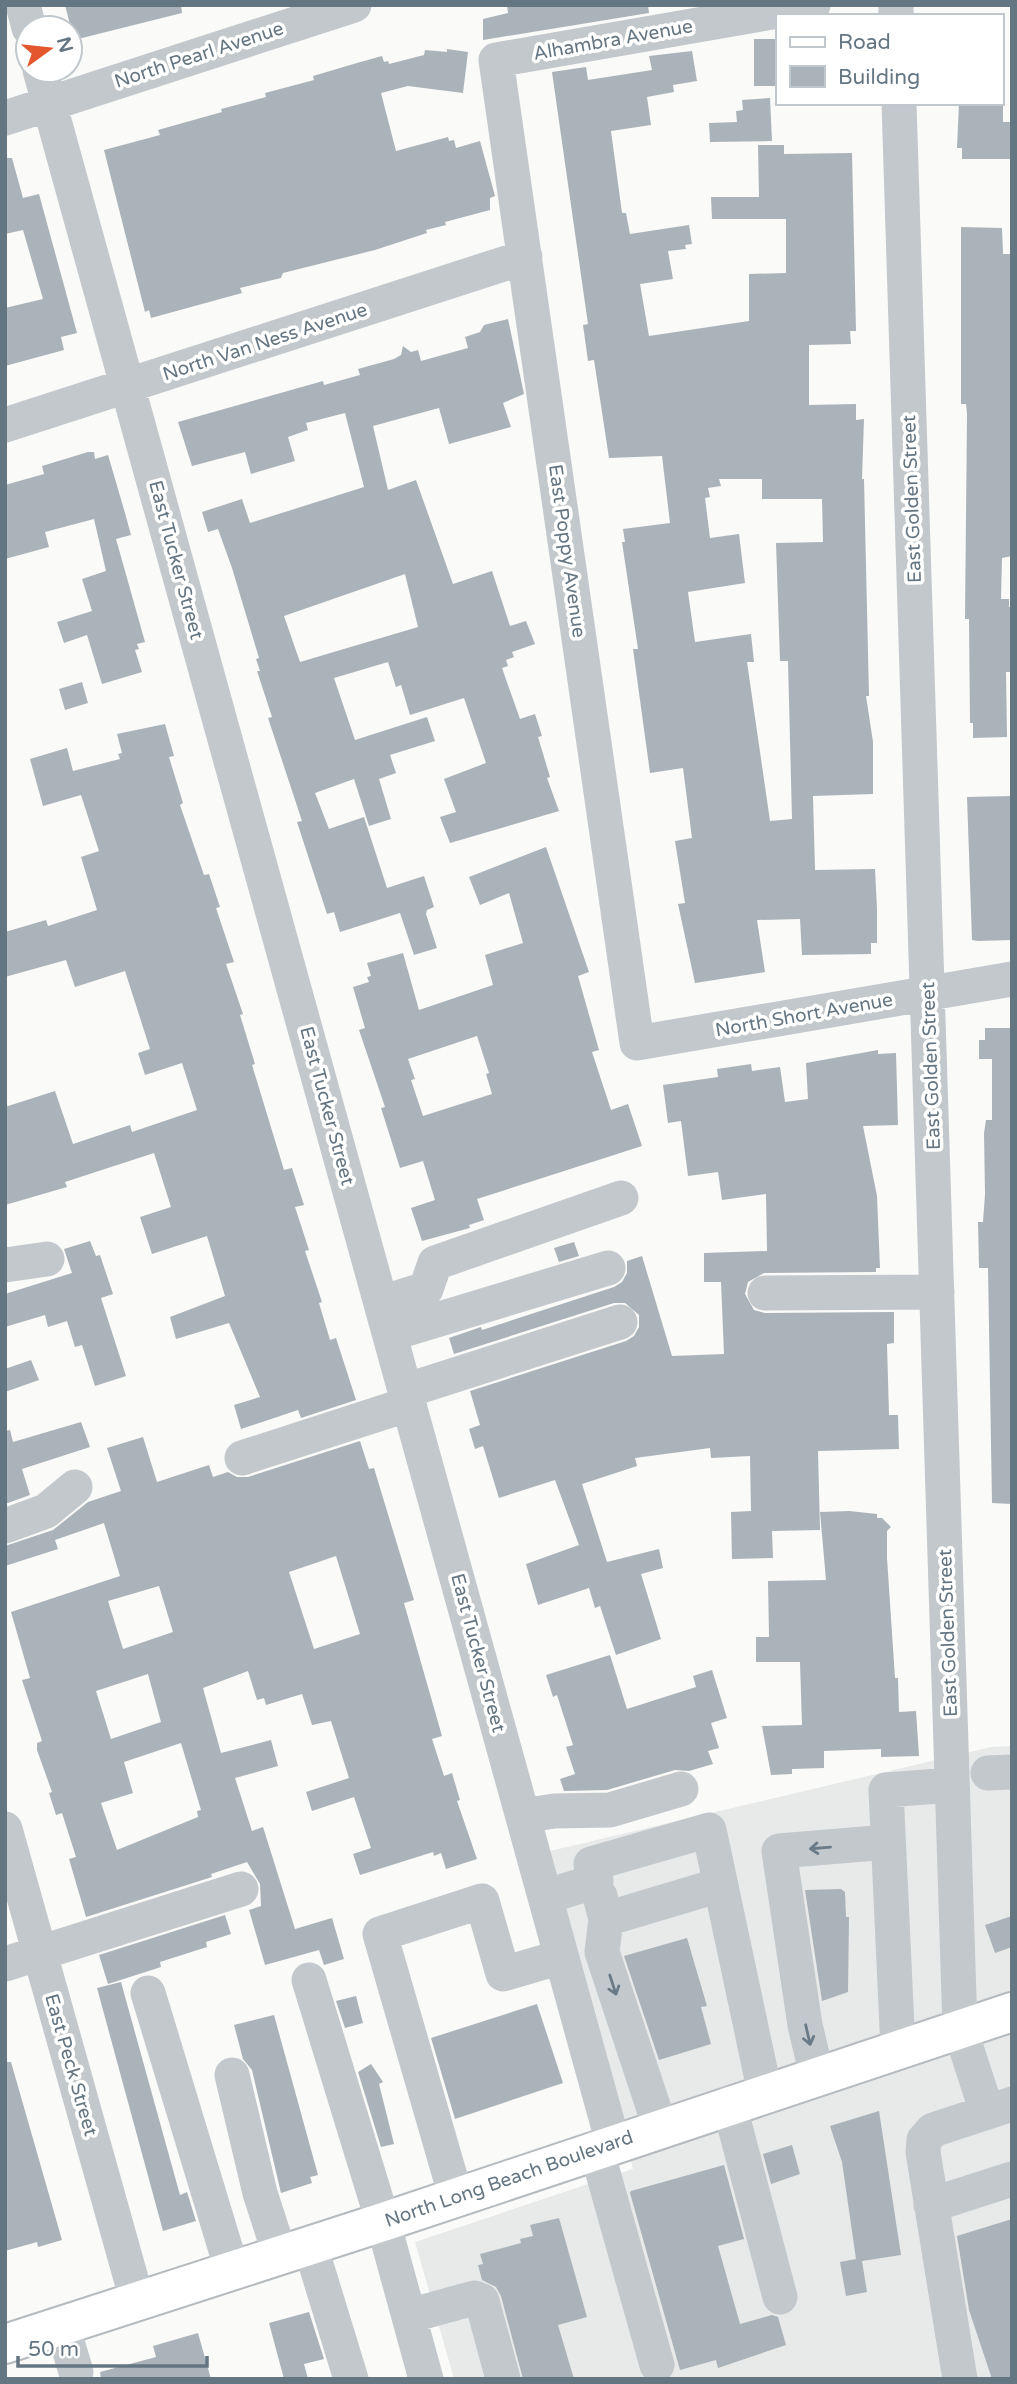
<svg xmlns="http://www.w3.org/2000/svg" width="1017" height="2384" viewBox="0 0 1017 2384" font-family="'Varela Round',sans-serif">
  <style>
    .built { fill: #e8e9e9 }
    .building { fill: #aab3b9; fill-rule: evenodd }
    .lines { fill: none; stroke-linecap: round; stroke-linejoin: round }
    .major-casing { stroke: #b5babe; stroke-width: 42 }
    .minor { stroke: #c3c8cc; stroke-width: 35 }
    .major { stroke: #fff; stroke-width: 38 }
    .oneway { stroke: #6a7a87 }
    .labels { text-anchor: middle; dominant-baseline: central; stroke-width: 7; stroke-linejoin: round; paint-order: stroke }
    .street-label { font-size: 19px; fill: #657683; stroke: #fff }
  </style>
  <rect width="100%" height="100%" fill="#fafaf8"/>
  <!-- built -->
  <path class="built" d="M 1012,1746 L 1012,2379 L 454,2379 L 415,2242 L 633,2169 L 550,1851 L 991,1747 Z"/>
  <!-- building -->
  <path class="building" d="M 65,5 L 181,5 L 182,13 L 74,40 Z
    M 507,5 L 648,5 L 649,13 L 483,40 L 483,19 L 508,13 Z
    M 754,39 L 777,39 L 777,86 L 754,86 Z
    M 447,49 L 468,52 L 463,93 L 408,86 L 381,93 L 396,151 L 448,137 L 449,141 L 454,140 L 456,148 L 480,141 L 495,196 L 490,198 L 490,210 L 445,222 L 446,225 L 426,230 L 427,233 L 375,250 L 283,273 L 281,278 L 240,288 L 242,293 L 151,318 L 149,310 L 145,312 L 104,150 L 160,135 L 158,130 L 222,112 L 221,109 L 266,97 L 265,93 L 314,80 L 313,76 L 357,63 L 382,56 L 384,62 L 388,61 L 389,64 L 424,55 L 425,50 L 447,52 Z
    M 692,51 L 697,81 L 673,85 L 674,92 L 647,97 L 651,125 L 611,131 L 622,213 L 626,213 L 630,234 L 689,225 L 692,244 L 685,245 L 686,249 L 668,251 L 673,279 L 640,284 L 649,336 L 749,321 L 749,274 L 786,273 L 786,219 L 712,219 L 711,197 L 759,197 L 758,145 L 784,145 L 784,154 L 852,153 L 856,331 L 850,331 L 851,344 L 809,345 L 809,405 L 856,404 L 856,420 L 864,419 L 862,479 L 864,479 L 869,696 L 866,696 L 873,742 L 873,794 L 813,796 L 815,870 L 875,869 L 877,909 L 877,943 L 871,943 L 871,954 L 802,955 L 800,919 L 757,920 L 765,972 L 695,983 L 678,904 L 685,903 L 675,841 L 692,838 L 683,768 L 650,773 L 633,649 L 638,649 L 622,542 L 625,542 L 623,529 L 670,523 L 662,456 L 609,458 L 594,360 L 588,361 L 583,325 L 588,324 L 552,72 L 586,67 L 588,80 L 652,70 L 649,56 ZM 719,479 L 762,479 L 762,499 L 822,499 L 823,542 L 776,543 L 780,661 L 788,661 L 792,819 L 770,821 L 747,662 L 754,662 L 751,634 L 695,642 L 688,592 L 745,583 L 739,534 L 710,538 L 705,498 L 710,497 L 708,488 L 721,486 Z
    M 770,98 L 772,141 L 710,142 L 709,123 L 737,122 L 736,111 L 743,110 L 742,100 Z
    M 959,103 L 1003,103 L 1003,122 L 1012,122 L 1012,159 L 962,159 L 962,148 L 957,148 Z
    M 5,158 L 12,158 L 23,198 L 39,194 L 77,333 L 61,337 L 64,350 L 5,366 L 5,308 L 43,299 L 23,230 L 5,234 Z
    M 961,227 L 1002,228 L 1003,254 L 1010,254 L 1012,258 L 1012,556 L 1002,558 L 1001,599 L 1009,599 L 1009,607 L 1012,607 L 1012,672 L 1006,672 L 1007,737 L 973,738 L 973,723 L 970,723 L 969,619 L 965,619 L 967,414 L 966,404 L 961,404 Z
    M 508,319 L 524,394 L 503,403 L 511,427 L 449,444 L 439,408 L 373,426 L 388,490 L 416,480 L 453,584 L 492,571 L 510,626 L 526,621 L 535,644 L 512,652 L 514,657 L 506,660 L 508,666 L 502,668 L 520,719 L 535,714 L 542,736 L 538,737 L 550,777 L 547,778 L 559,811 L 450,843 L 440,817 L 456,812 L 444,779 L 486,763 L 464,698 L 410,715 L 401,685 L 396,687 L 388,662 L 334,678 L 355,740 L 427,717 L 435,741 L 390,755 L 396,773 L 379,779 L 391,819 L 369,826 L 354,779 L 315,793 L 329,829 L 364,817 L 387,888 L 424,876 L 434,907 L 427,910 L 426,914 L 437,948 L 414,955 L 400,913 L 340,932 L 334,912 L 327,914 L 297,822 L 302,821 L 268,718 L 272,717 L 257,671 L 260,671 L 256,659 L 259,658 L 232,568 L 218,529 L 208,532 L 202,512 L 242,499 L 250,523 L 364,487 L 345,413 L 306,423 L 308,430 L 288,437 L 295,461 L 251,474 L 245,452 L 192,466 L 178,422 L 323,381 L 324,385 L 360,375 L 358,369 L 394,359 L 401,355 L 403,346 L 411,352 L 418,350 L 421,361 L 468,348 L 465,337 L 480,332 L 484,325 ZM 405,574 L 418,627 L 300,662 L 284,616 Z
    M 88,452 L 94,452 L 95,459 L 108,455 L 125,513 L 131,535 L 116,539 L 145,642 L 137,644 L 139,649 L 135,650 L 142,672 L 102,684 L 87,635 L 64,643 L 57,622 L 92,611 L 82,579 L 106,571 L 94,519 L 45,532 L 49,547 L 5,559 L 5,485 L 44,474 L 42,466 Z
    M 82,682 L 88,703 L 65,710 L 59,689 Z
    M 165,724 L 174,756 L 169,757 L 183,803 L 180,805 L 204,875 L 209,874 L 220,907 L 216,908 L 234,962 L 226,964 L 243,1014 L 240,1015 L 255,1064 L 252,1065 L 284,1170 L 292,1168 L 304,1205 L 295,1207 L 309,1250 L 305,1251 L 322,1302 L 319,1303 L 330,1340 L 336,1338 L 356,1400 L 301,1418 L 298,1410 L 241,1429 L 234,1405 L 260,1397 L 229,1323 L 176,1339 L 170,1317 L 225,1296 L 207,1236 L 152,1254 L 140,1217 L 171,1207 L 154,1153 L 65,1182 L 67,1187 L 5,1205 L 5,1107 L 55,1091 L 73,1144 L 130,1125 L 132,1132 L 197,1110 L 182,1063 L 145,1075 L 138,1053 L 150,1049 L 125,971 L 75,987 L 66,960 L 5,977 L 5,932 L 46,920 L 48,926 L 97,910 L 81,857 L 99,851 L 81,795 L 43,806 L 30,759 L 67,748 L 73,771 L 120,759 L 118,754 L 122,753 L 117,734 Z
    M 1012,796 L 1012,940 L 978,941 L 972,940 L 967,797 Z
    M 546,847 L 589,972 L 578,976 L 599,1050 L 592,1052 L 611,1110 L 628,1104 L 642,1146 L 477,1199 L 484,1220 L 469,1225 L 470,1228 L 422,1241 L 411,1208 L 435,1200 L 423,1161 L 400,1168 L 381,1108 L 385,1107 L 359,1030 L 365,1028 L 353,987 L 369,982 L 367,977 L 371,976 L 367,963 L 403,953 L 419,1010 L 493,985 L 485,955 L 523,943 L 509,893 L 480,905 L 469,877 ZM 477,1036 L 489,1073 L 486,1074 L 492,1094 L 423,1116 L 411,1080 L 415,1079 L 408,1059 Z
    M 985,1028 L 1012,1028 L 1012,1504 L 992,1503 L 988,1268 L 979,1268 L 978,1222 L 983,1222 L 985,1194 L 984,1133 L 986,1120 L 992,1120 L 992,1059 L 979,1059 L 979,1040 L 985,1040 Z
    M 878,1050 L 878,1054 L 896,1053 L 898,1125 L 863,1126 L 877,1196 L 880,1268 L 876,1268 L 876,1272 L 764,1273 L 748,1282 L 745,1294 L 754,1310 L 765,1313 L 894,1312 L 894,1343 L 887,1344 L 889,1415 L 898,1415 L 899,1449 L 818,1451 L 820,1530 L 772,1531 L 773,1558 L 732,1559 L 731,1512 L 751,1511 L 750,1456 L 711,1458 L 710,1448 L 635,1458 L 637,1466 L 582,1484 L 607,1562 L 659,1549 L 663,1568 L 641,1574 L 661,1639 L 616,1655 L 600,1606 L 595,1608 L 589,1588 L 538,1605 L 526,1564 L 579,1545 L 555,1480 L 499,1498 L 483,1446 L 475,1449 L 469,1429 L 480,1425 L 470,1391 L 626,1341 L 634,1336 L 639,1327 L 639,1315 L 625,1303 L 614,1303 L 454,1354 L 449,1338 L 481,1327 L 482,1330 L 614,1287 L 622,1282 L 627,1273 L 627,1261 L 642,1256 L 672,1356 L 724,1354 L 721,1282 L 704,1282 L 704,1253 L 767,1251 L 766,1194 L 722,1200 L 718,1172 L 688,1176 L 681,1121 L 668,1123 L 663,1085 L 718,1077 L 717,1069 L 751,1064 L 752,1071 L 780,1067 L 785,1102 L 808,1099 L 806,1063 Z
    M 90,1241 L 96,1256 L 100,1255 L 113,1294 L 101,1298 L 126,1376 L 95,1386 L 82,1345 L 75,1347 L 67,1321 L 48,1327 L 45,1315 L 5,1327 L 5,1294 L 72,1273 L 64,1249 Z
    M 574,1242 L 579,1256 L 559,1262 L 554,1248 Z
    M 31,1360 L 39,1380 L 5,1392 L 5,1369 Z
    M 81,1422 L 90,1447 L 22,1469 L 30,1495 L 5,1504 L 5,1431 L 10,1430 L 13,1442 Z
    M 143,1437 L 157,1482 L 209,1465 L 213,1477 L 228,1472 L 237,1477 L 248,1477 L 360,1441 L 369,1469 L 374,1468 L 414,1600 L 404,1603 L 442,1736 L 432,1739 L 444,1776 L 452,1773 L 460,1800 L 457,1801 L 477,1859 L 446,1869 L 441,1853 L 434,1856 L 433,1852 L 360,1875 L 353,1854 L 371,1848 L 354,1797 L 312,1811 L 306,1792 L 349,1778 L 331,1721 L 312,1725 L 302,1694 L 266,1705 L 264,1698 L 257,1700 L 248,1671 L 203,1688 L 221,1753 L 271,1740 L 278,1766 L 235,1778 L 252,1831 L 263,1827 L 295,1929 L 332,1918 L 344,1959 L 324,1965 L 319,1950 L 265,1965 L 249,1910 L 261,1906 L 260,1884 L 247,1862 L 211,1874 L 212,1877 L 86,1917 L 69,1859 L 76,1857 L 62,1813 L 56,1815 L 49,1793 L 52,1792 L 37,1750 L 37,1743 L 42,1741 L 22,1680 L 30,1678 L 11,1612 L 120,1576 L 104,1523 L 55,1540 L 58,1549 L 5,1566 L 5,1546 L 53,1530 L 88,1502 L 121,1491 L 107,1448 ZM 336,1556 L 360,1634 L 314,1649 L 289,1572 ZM 159,1586 L 173,1632 L 123,1649 L 108,1601 ZM 148,1674 L 161,1722 L 111,1739 L 96,1691 ZM 181,1743 L 201,1810 L 197,1811 L 198,1817 L 117,1850 L 101,1803 L 133,1793 L 124,1762 Z
    M 849,1511 L 877,1514 L 877,1518 L 882,1518 L 891,1527 L 887,1531 L 887,1558 L 895,1678 L 898,1678 L 899,1712 L 916,1711 L 919,1756 L 881,1757 L 881,1749 L 824,1751 L 824,1768 L 792,1769 L 792,1774 L 771,1775 L 762,1726 L 802,1725 L 800,1662 L 756,1662 L 756,1637 L 769,1637 L 768,1581 L 826,1580 L 820,1512 Z
    M 610,1655 L 627,1709 L 696,1687 L 693,1676 L 712,1670 L 727,1718 L 711,1723 L 719,1748 L 708,1751 L 713,1764 L 689,1771 L 675,1770 L 607,1790 L 564,1791 L 560,1779 L 575,1774 L 566,1747 L 573,1745 L 557,1695 L 553,1697 L 546,1675 Z
    M 841,1889 L 845,1892 L 846,1917 L 849,1917 L 848,1992 L 822,2001 L 805,1890 Z
    M 225,1915 L 231,1934 L 206,1942 L 207,1947 L 160,1962 L 161,1967 L 108,1984 L 99,1955 Z
    M 1012,1916 L 1012,1947 L 995,1953 L 985,1925 Z
    M 687,1938 L 707,2006 L 701,2007 L 711,2044 L 659,2060 L 624,1956 Z
    M 121,1982 L 180,2195 L 187,2192 L 196,2221 L 163,2231 L 97,1988 Z
    M 356,1996 L 363,2023 L 345,2028 L 336,2001 Z
    M 537,2004 L 563,2083 L 455,2119 L 431,2038 Z
    M 274,2015 L 318,2175 L 310,2177 L 312,2183 L 281,2193 L 252,2070 L 243,2059 L 234,2025 Z
    M 5,2062 L 11,2062 L 62,2240 L 38,2247 L 37,2242 L 5,2251 Z
    M 371,2064 L 383,2082 L 379,2084 L 394,2144 L 381,2147 L 358,2072 Z
    M 879,2111 L 901,2255 L 862,2261 L 867,2292 L 846,2296 L 840,2262 L 856,2259 L 842,2162 L 830,2126 Z
    M 792,2145 L 800,2174 L 771,2184 L 763,2154 Z
    M 724,2165 L 744,2239 L 718,2246 L 740,2324 L 772,2315 L 778,2317 L 786,2345 L 718,2368 L 716,2360 L 680,2370 L 630,2193 L 631,2191 Z
    M 559,2218 L 587,2317 L 558,2325 L 574,2379 L 523,2379 L 501,2296 L 496,2287 L 482,2280 L 478,2265 L 483,2264 L 480,2254 L 521,2243 L 520,2239 L 533,2236 L 530,2225 Z
    M 1012,2219 L 1012,2379 L 992,2379 L 969,2310 L 957,2236 Z
    M 309,2312 L 324,2359 L 304,2364 L 308,2379 L 284,2379 L 269,2323 Z
    M 198,2333 L 211,2379 L 101,2379 L 100,2372 L 156,2357 L 153,2346 Z"/>
  <g class="lines">
    <!-- major casing -->
    <g class="major-casing">
      <path id="major" d="M 5,2344 L 383,2222 L 1012,2012"/>
    </g>
    <!-- minor -->
    <path class="minor" d="M 23,5 L 29,28
      M 813,5 L 496,60 L 637,1043 L 1012,979
      M 896,5 L 896,16
      M 40,70 L 613,2143
      M 899,103 L 960,2029 L 987,2112
      M 5,118 L 354,5
      M 5,425 L 525,257
      M 5,1265 L 47,1259
      M 765,1293 L 937,1292
      M 381,1303 L 426,1289 L 435,1263 L 621,1198
      M 390,1334 L 608,1268
      M 405,1391 L 620,1322
      M 242,1458 L 409,1404
      M 5,1526 L 46,1511 L 75,1487
      M 988,1773 L 1012,1772
      M 523,1816 L 554,1811 L 610,1810 L 681,1789
      M 5,1829 L 137,2300
      M 600,1896 L 606,1919 L 720,1885
      M 545,1897 L 596,1881 L 591,1864 L 709,1830 L 765,2093
      M 606,1919 L 602,1952 L 660,2127
      M 5,1964 L 241,1889
      M 309,1980 L 383,2222 L 426,2379
      M 148,1993 L 232,2270
      M 898,2049 L 886,1790 L 952,1785
      M 232,2075 L 260,2193 L 280,2255
      M 817,2076 L 805,2025 L 779,1851 L 888,1842
      M 729,2104 L 780,2297
      M 596,2148 L 657,2365
      M 456,2197 L 380,1934 L 482,1901 L 503,1974 L 561,1957
      M 931,2205 L 1012,2179
      M 310,2245 L 351,2379
      M 409,2316 L 474,2298 L 482,2301 L 503,2379
      M 62,2325 L 76,2372
      M 960,2379 L 923,2152 L 924,2140 L 933,2130 L 1012,2104"/>
    <!-- major -->
    <use href="#major" class="major"/>
  </g>
  <!-- one-way arrows -->
  <defs><path id="oneway-shaft" d="M-6 0H5M1.5-3L5.5 0L1.5 3" fill="none" stroke-width="1.6" stroke-linecap="round" stroke-linejoin="round" transform="scale(1.75)"/></defs>
  <g class="oneway">
    <use href="#oneway-shaft" transform="translate(820 1848) rotate(175)"/>
    <use href="#oneway-shaft" transform="translate(613 1985) rotate(72)"/>
    <use href="#oneway-shaft" transform="translate(808 2035) rotate(77)"/>
  </g>
  <g class="labels">
    <!-- street labels -->
    <g class="street-label">
      <text transform="translate(613 40) rotate(-10)">Alhambra Avenue</text>
      <text transform="translate(199 55) rotate(-18)">North Pearl Avenue</text>
      <text transform="translate(265 342) rotate(-18)">North Van Ness Avenue</text>
      <text transform="translate(912 499) rotate(-92)">East Golden Street</text>
      <text transform="translate(567 551) rotate(82)">East Poppy Avenue</text>
      <text transform="translate(176 560) rotate(75)">East Tucker Street</text>
      <text transform="translate(804 1015) rotate(-10)">North Short Avenue</text>
      <text transform="translate(931 1066) rotate(-92)">East Golden Street</text>
      <text transform="translate(327 1106) rotate(75)">East Tucker Street</text>
      <text transform="translate(948 1633) rotate(-92)">East Golden Street</text>
      <text transform="translate(478 1653) rotate(75)">East Tucker Street</text>
      <text transform="translate(71 2065) rotate(74)">East Peck Street</text>
      <text transform="translate(509 2179) rotate(-19)">North Long Beach Boulevard</text>
    </g>
  </g>
  <!-- border -->
  <rect width="1017" height="2384" fill="none" stroke="#657683" stroke-width="14"/>
  <!-- legend -->
  <rect x="776" y="14" width="228" height="91" fill="#ffffff" stroke="#c1c8cd" stroke-width="2"/>
  <rect x="790" y="37" width="35" height="10" fill="#ffffff" stroke="#c1c8cd" stroke-width="2"/>
  <text x="838" y="49" font-size="21" fill="#657683">Road</text>
  <rect x="790" y="66" width="35" height="21" fill="#aab3b9" stroke="#c1c8cd" stroke-width="2"/>
  <text x="838" y="84" font-size="21" fill="#657683">Building</text>
  <!-- north arrow -->
  <g transform="translate(49 49) rotate(75)"><circle r="33" fill="#ffffff" stroke="#c1c8cd" stroke-width="2"/>
  <path d="M0-5L12 26L0 18L-12 26Z" fill="#e4572e"/>
  <text y="-10" font-size="19" font-weight="bold" text-anchor="middle" fill="#657683">N</text>
  </g>
  <!-- scale -->
  <path d="M18 2356v10h189v-10" fill="none" stroke="#657683" stroke-width="3.5"/>
  <text x="28" y="2356" font-size="21" fill="#657683" stroke="#ffffff" stroke-width="5" paint-order="stroke">50 m</text>
</svg>
